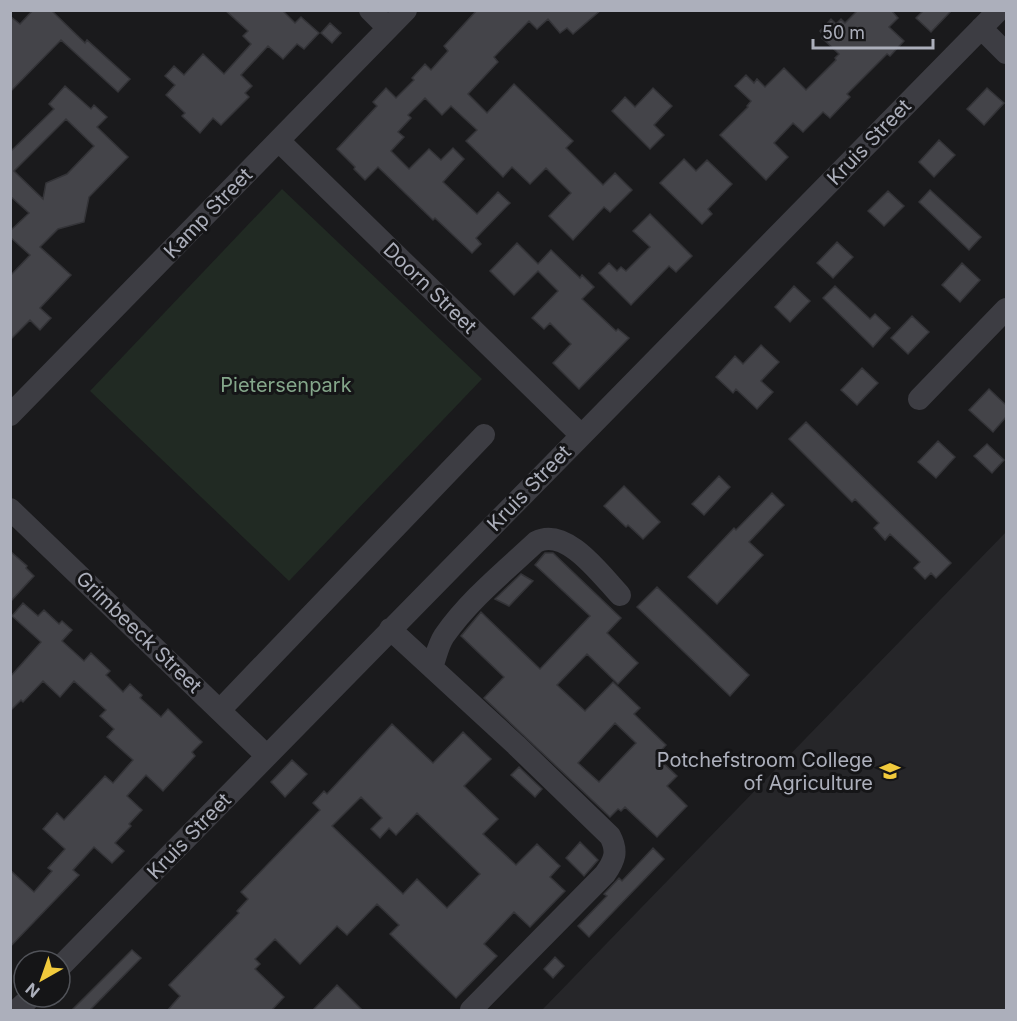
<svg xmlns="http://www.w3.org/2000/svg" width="1017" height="1021" viewBox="0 0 1017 1021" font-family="Inter,sans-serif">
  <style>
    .built { fill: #262629 }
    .green { fill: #212a23 }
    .building { fill: #444449; stroke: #343438; stroke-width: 1.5; fill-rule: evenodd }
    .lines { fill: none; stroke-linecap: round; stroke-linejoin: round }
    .minor { stroke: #3d3d43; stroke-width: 22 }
    .labels { text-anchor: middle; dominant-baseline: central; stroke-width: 6; stroke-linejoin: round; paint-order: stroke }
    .street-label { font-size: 20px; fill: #acafbb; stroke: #151517 }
    .park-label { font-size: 20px; fill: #84a68a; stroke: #151517 }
    .poi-label { font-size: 20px; fill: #acafbb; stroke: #151517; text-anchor: end }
  </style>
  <rect width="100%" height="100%" fill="#1a1a1c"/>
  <!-- built -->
  <path class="built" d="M 1006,532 L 1006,1010 L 542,1010 Z"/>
  <!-- green -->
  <path class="green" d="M 282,189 L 482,379 L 289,581 L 90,391 Z"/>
  <!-- building -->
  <path class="building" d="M 33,10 L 51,10 L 85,43 L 87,40 L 130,79 L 118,92 L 61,40 L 10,92 L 10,16 L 20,24 Z
    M 225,10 L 282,10 L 295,23 L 301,17 L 319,33 L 304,49 L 297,44 L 283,59 L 268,46 L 241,75 L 252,86 L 245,93 L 249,97 L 221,125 L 213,118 L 200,133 L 182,116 L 185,113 L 166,95 L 175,85 L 165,76 L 174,66 L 184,75 L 203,54 L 224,74 L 251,44 L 243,36 L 248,31 Z
    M 477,10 L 601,10 L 573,34 L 567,28 L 560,33 L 548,19 L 537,29 L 529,21 L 494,57 L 498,62 L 468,94 L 487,113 L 514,84 L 573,141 L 566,148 L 603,185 L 615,173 L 632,190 L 610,212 L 604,207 L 573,240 L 549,216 L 571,193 L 546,168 L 530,184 L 512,167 L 503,177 L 466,141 L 477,130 L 451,106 L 442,115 L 425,98 L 408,115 L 411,118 L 398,132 L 404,137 L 391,151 L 409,169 L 429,149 L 441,160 L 453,148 L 464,159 L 443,182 L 477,214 L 498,192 L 510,203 L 476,238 L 481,244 L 472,253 L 435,218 L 433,220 L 378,167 L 365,180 L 354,169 L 355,167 L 337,149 L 377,106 L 373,102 L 386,88 L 396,98 L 414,80 L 412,78 L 425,64 L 431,70 L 448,51 L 444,46 Z
    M 858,10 L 891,10 L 898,18 L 889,27 L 904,41 L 890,56 L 887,54 L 847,94 L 850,97 L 830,118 L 823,112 L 803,132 L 793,123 L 774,143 L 788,157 L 766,180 L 720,135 L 748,107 L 747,106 L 751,101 L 735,86 L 746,75 L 754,83 L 757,79 L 765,87 L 784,68 L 806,90 L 836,60 L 835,58 L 839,54 L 822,38 L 824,36 L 820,31 L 831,19 L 836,24 L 841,19 L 845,23 Z
    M 924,10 L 952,10 L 931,32 L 916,18 Z
    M 330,23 L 341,33 L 332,43 L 321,33 Z
    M 65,86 L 91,109 L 94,105 L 107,117 L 97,127 L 128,157 L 89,197 L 84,222 L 58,229 L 40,247 L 71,275 L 40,308 L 51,318 L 40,330 L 30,320 L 10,340 L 10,276 L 30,255 L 10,237 L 10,231 L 29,213 L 10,196 L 10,152 L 54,109 L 49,104 ZM 66,119 L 94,146 L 67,174 L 46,183 L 43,199 L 14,171 Z
    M 653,88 L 672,106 L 654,125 L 664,135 L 650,149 L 612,111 L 625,97 L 635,107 Z
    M 987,88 L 1004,103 L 984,125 L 967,109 Z
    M 939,140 L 955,155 L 934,177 L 919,162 Z
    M 684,159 L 696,171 L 707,160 L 732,184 L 708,209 L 712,214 L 702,224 L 660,183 Z
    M 930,190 L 981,237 L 969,250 L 919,202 Z
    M 888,191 L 904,206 L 884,226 L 868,211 Z
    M 650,214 L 692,256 L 676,272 L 669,266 L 631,305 L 599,273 L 609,263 L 617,271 L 621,267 L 626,271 L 650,247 L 633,231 Z
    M 837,242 L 853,257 L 833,278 L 817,263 Z
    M 517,243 L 538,264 L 551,250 L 580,278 L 582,275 L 594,287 L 582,299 L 616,331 L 618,329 L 629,338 L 579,389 L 553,363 L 571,344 L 550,323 L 544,329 L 532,318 L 558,291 L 538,271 L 514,295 L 490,271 Z
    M 962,263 L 980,280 L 960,302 L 942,285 Z
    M 794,286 L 810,301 L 790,322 L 775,307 Z
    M 835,286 L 870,319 L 875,314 L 890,328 L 873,347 L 823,298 Z
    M 912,316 L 929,332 L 908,354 L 891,338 Z
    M 761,345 L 779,362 L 761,381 L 773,392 L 757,409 L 736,389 L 733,393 L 716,377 L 735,356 L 743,364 Z
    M 862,368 L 878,383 L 857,405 L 841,390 Z
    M 989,389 L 1006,405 L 1006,417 L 993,432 L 969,410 Z
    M 806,422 L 951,563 L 936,578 L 931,573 L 925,579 L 914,568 L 920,562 L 890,534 L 885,540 L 874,528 L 879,523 L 855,499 L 852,502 L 789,439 Z
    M 938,441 L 955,457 L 936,478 L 918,462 Z
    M 987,444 L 1004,460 L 992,473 L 974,456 Z
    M 719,476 L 730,487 L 704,515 L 692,504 Z
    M 624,486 L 660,522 L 643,539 L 628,525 L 626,527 L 604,506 Z
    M 772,493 L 784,505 L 749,542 L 763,555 L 717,604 L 688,577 L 734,528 L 736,530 Z
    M 10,551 L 27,566 L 26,568 L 34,576 L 10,602 Z
    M 545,553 L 553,553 L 621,618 L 607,633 L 638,663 L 618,684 L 587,654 L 557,685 L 585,711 L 613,682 L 640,708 L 634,714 L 666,745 L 656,756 L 677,776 L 667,786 L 687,806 L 657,837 L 625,807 L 621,811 L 618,809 L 610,817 L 484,698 L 504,677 L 461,636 L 481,612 L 540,669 L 590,616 L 535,565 ZM 615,723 L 636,743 L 599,782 L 578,763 Z
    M 521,574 L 533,581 L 509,606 L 495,599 Z
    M 657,587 L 749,675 L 730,696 L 637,607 Z
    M 23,603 L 38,616 L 44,610 L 59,624 L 62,621 L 72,630 L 62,641 L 84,661 L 91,653 L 110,671 L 106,675 L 123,692 L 130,684 L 142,695 L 140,698 L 161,717 L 168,709 L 202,742 L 192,752 L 195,756 L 163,791 L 146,775 L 127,796 L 142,810 L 129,824 L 131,826 L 115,843 L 124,851 L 112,863 L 94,847 L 73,870 L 79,875 L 10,947 L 10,870 L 34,892 L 52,871 L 48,868 L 65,849 L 43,829 L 57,813 L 64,820 L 105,776 L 113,783 L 133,760 L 107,737 L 114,729 L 100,716 L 106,710 L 74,681 L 60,697 L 43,681 L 23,702 L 21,700 L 10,711 L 10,677 L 41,642 L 12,616 Z
    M 392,724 L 433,763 L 463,732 L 491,759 L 464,786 L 498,819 L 483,834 L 516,865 L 537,844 L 560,866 L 550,877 L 565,891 L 530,927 L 514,912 L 484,944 L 497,956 L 456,998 L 390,934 L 399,925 L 377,904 L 347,935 L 337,926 L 300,964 L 275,939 L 255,959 L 260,964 L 255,969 L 284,997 L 271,1011 L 167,1011 L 180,996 L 169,985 L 239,913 L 237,911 L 248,899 L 241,892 L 320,810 L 313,803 L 324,791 L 327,794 ZM 361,797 L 382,818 L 371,829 L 380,838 L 389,828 L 396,835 L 417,813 L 480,874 L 447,908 L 417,879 L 403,894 L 332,826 Z
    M 292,760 L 307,774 L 285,797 L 271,782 Z
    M 519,767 L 542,789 L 535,797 L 511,775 Z
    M 580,842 L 598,860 L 584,876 L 566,858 Z
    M 653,848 L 664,859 L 589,937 L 578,926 L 607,896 L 604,894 L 619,878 L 622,881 Z
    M 132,950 L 141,958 L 89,1011 L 71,1011 Z
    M 555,957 L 564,966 L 553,978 L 544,969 Z
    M 337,985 L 363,1011 L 312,1011 Z"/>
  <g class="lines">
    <!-- minor -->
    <path class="minor" d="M 370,10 L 388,28
      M 981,28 L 1006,53
      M 279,141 L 581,435
      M 919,399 L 1006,309
      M 10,415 L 406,10
      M 10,509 L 267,756
      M 390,629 L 516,745 L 610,836 C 618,851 615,860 605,874 L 471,1010
      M 432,667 C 436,657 438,645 444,636 C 469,600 504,572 536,542 C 566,526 601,575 620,595
      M 220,710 L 484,435
      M 60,967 L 999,10
      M 17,1010 L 31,997"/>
  </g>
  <!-- icons -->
  <defs>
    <g id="university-bare" transform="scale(1.62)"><path d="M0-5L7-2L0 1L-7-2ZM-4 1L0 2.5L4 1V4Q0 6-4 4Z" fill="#f1ca3c" stroke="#151517" stroke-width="2.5" paint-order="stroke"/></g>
  </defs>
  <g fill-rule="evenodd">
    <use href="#university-bare" x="890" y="771"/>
  </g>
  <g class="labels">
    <!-- street labels -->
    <g class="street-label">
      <text transform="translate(869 142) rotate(-46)">Kruis Street</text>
      <text transform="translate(208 213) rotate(-46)">Kamp Street</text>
      <text transform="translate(430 288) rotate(44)">Doorn Street</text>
      <text transform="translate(529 488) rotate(-46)">Kruis Street</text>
      <text transform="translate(139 632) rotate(44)">Grimbeeck Street</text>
      <text transform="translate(189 836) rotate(-46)">Kruis Street</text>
    </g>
    <!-- park labels -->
    <g class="park-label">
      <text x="286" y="385">Pietersenpark</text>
    </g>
    <!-- poi labels -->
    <g class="poi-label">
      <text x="873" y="760">Potchefstroom College<tspan x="873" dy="23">of Agriculture</tspan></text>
    </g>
  </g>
  <!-- border -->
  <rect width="1017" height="1021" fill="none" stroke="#acafbb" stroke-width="24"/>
  <!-- north arrow -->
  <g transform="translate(42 979) rotate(220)"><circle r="28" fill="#151517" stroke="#515359" stroke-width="1.5"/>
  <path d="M0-4.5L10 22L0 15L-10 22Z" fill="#f1ca3c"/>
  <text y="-9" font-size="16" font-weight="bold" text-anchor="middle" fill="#acafbb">N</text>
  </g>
  <!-- scale -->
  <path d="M813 39v9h120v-9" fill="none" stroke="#acafbb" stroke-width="3"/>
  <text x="822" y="39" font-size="18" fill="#acafbb" stroke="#151517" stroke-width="4.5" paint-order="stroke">50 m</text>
</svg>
